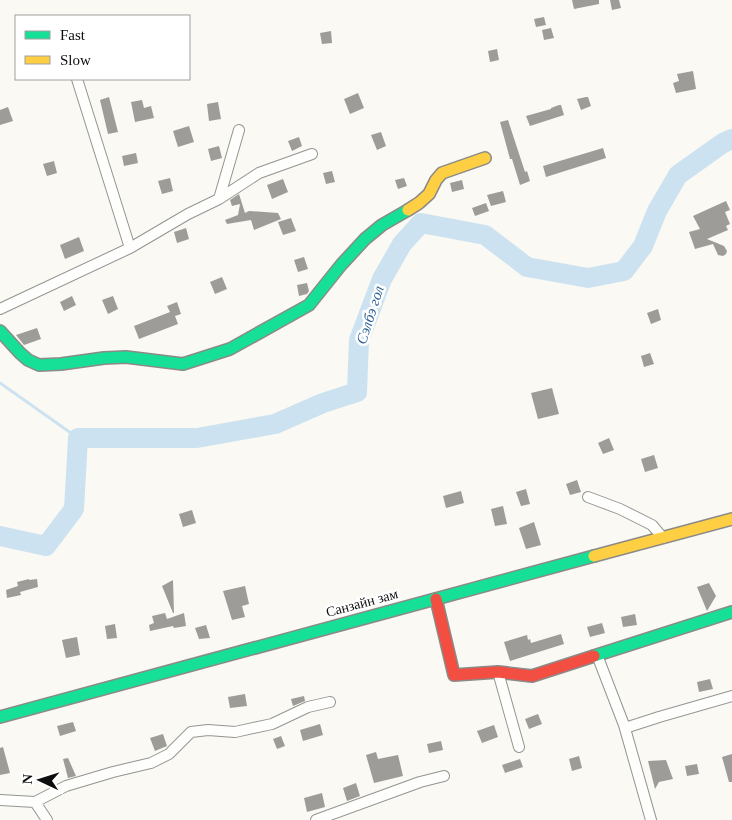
<svg xmlns="http://www.w3.org/2000/svg" width="732" height="820" viewBox="0 0 732 820" font-family="'Times New Roman',serif">
  <style>
    .lines { fill: none; stroke-linecap: round; stroke-linejoin: round }
    .stream { stroke: #cde2f0; stroke-width: 3 }
    .river { stroke: #cde2f0; stroke-width: 20 }
    .building { fill: #9e9c98 }
    .street-casing { stroke: #949491; stroke-width: 12 }
    .fast-casing { stroke: #8b8a88; stroke-width: 14 }
    .slow-casing { stroke: #8b8a88; stroke-width: 14 }
    .jam-casing { stroke: #8b8a88; stroke-width: 14 }
    .street { stroke: #fefefd; stroke-width: 10 }
    .fast { stroke: #16e098; stroke-width: 11 }
    .slow { stroke: #ffcf43; stroke-width: 11 }
    .jam { stroke: #f24e42; stroke-width: 11 }
    .labels { text-anchor: middle; dominant-baseline: central; stroke-width: 5; stroke-linejoin: round; paint-order: stroke }
    .street-label { font-size: 14px; fill: #0e0e0e; stroke: #fff }
    .water-label { font-size: 15px; font-style: italic; fill: #245c92; stroke: #fff }
  </style>
  <rect width="100%" height="100%" fill="#faf9f3"/>
  <g class="lines">
    <!-- stream -->
    <path class="stream" d="M 0,383 L 78,438"/>
    <!-- river -->
    <path class="river" d="M 0,536 L 46,546 L 74,509 L 78,438 L 197,438 L 275,424 L 323,403 L 357,392 L 359,340 L 382,279 L 402,244 L 421,223 L 485,235 L 527,267 L 588,278 L 624,271 L 643,246 L 657,211 L 678,175 L 723,143 L 732,139"/>
  </g>
  <!-- building -->
  <path class="building" d="M 572,0 L 599,0 L 599,4 L 574,9 Z
    M 610,0 L 619,0 L 621,8 L 612,10 Z
    M 544,17 L 546,25 L 536,27 L 534,19 Z
    M 551,28 L 554,38 L 544,40 L 542,30 Z
    M 331,31 L 332,43 L 322,44 L 320,33 Z
    M 497,49 L 499,60 L 490,62 L 488,51 Z
    M 693,71 L 696,89 L 676,93 L 673,83 L 679,81 L 677,74 Z
    M 358,93 L 364,108 L 350,114 L 344,99 Z
    M 109,97 L 118,132 L 108,134 L 100,100 Z
    M 586,97 L 588,97 L 591,106 L 581,110 L 577,99 Z
    M 142,100 L 144,108 L 151,106 L 154,118 L 135,122 L 131,102 Z
    M 218,102 L 221,119 L 209,121 L 207,104 Z
    M 559,105 L 561,105 L 564,115 L 530,126 L 526,116 L 551,109 L 551,108 Z
    M 8,107 L 13,121 L 0,125 L 0,110 Z
    M 508,120 L 525,172 L 527,171 L 530,181 L 520,185 L 512,159 L 510,159 L 500,122 Z
    M 189,126 L 194,142 L 178,147 L 173,131 Z
    M 381,132 L 386,146 L 377,150 L 371,135 Z
    M 299,137 L 302,146 L 292,151 L 288,141 Z
    M 219,146 L 222,158 L 211,161 L 208,149 Z
    M 603,148 L 606,158 L 546,177 L 543,166 Z
    M 136,153 L 138,163 L 124,166 L 122,156 Z
    M 54,161 L 57,173 L 47,176 L 43,164 Z
    M 332,171 L 335,182 L 326,184 L 323,173 Z
    M 170,178 L 173,191 L 162,194 L 158,181 Z
    M 404,178 L 407,186 L 398,189 L 395,180 Z
    M 283,179 L 288,192 L 272,199 L 267,185 Z
    M 462,180 L 464,189 L 452,192 L 450,183 Z
    M 503,191 L 506,202 L 491,206 L 487,195 Z
    M 239,194 L 245,213 L 249,211 L 278,213 L 281,219 L 254,230 L 251,220 L 227,224 L 225,220 L 238,215 L 240,204 L 232,206 L 230,200 Z
    M 726,201 L 730,210 L 725,212 L 730,224 L 726,226 L 728,230 L 707,239 L 724,246 L 727,251 L 726,254 L 723,256 L 718,255 L 713,244 L 695,249 L 689,232 L 700,229 L 693,216 Z
    M 486,203 L 489,211 L 475,216 L 472,208 Z
    M 291,218 L 296,231 L 283,235 L 278,222 Z
    M 186,228 L 189,239 L 177,243 L 174,232 Z
    M 79,237 L 84,251 L 65,259 L 60,245 Z
    M 304,257 L 308,269 L 298,272 L 294,260 Z
    M 222,277 L 227,289 L 215,294 L 210,282 Z
    M 307,283 L 309,291 L 307,294 L 299,296 L 297,285 Z
    M 72,296 L 76,305 L 64,311 L 60,302 Z
    M 113,296 L 118,309 L 108,314 L 102,300 Z
    M 177,302 L 181,314 L 175,316 L 178,324 L 139,339 L 134,326 L 170,312 L 167,306 Z
    M 658,309 L 661,320 L 651,324 L 647,313 Z
    M 37,328 L 41,339 L 24,345 L 16,335 Z
    M 650,353 L 654,364 L 644,367 L 641,356 Z
    M 552,388 L 559,414 L 538,419 L 531,393 Z
    M 609,438 L 614,450 L 603,454 L 598,443 Z
    M 654,455 L 658,468 L 645,472 L 641,459 Z
    M 577,480 L 581,492 L 570,495 L 566,484 Z
    M 526,489 L 530,504 L 521,506 L 516,492 Z
    M 461,491 L 464,503 L 446,508 L 443,496 Z
    M 503,506 L 507,524 L 495,526 L 491,509 Z
    M 192,510 L 196,523 L 183,527 L 179,514 Z
    M 534,522 L 541,545 L 526,549 L 519,528 Z
    M 29,579 L 29,580 L 37,579 L 38,587 L 20,592 L 21,595 L 7,598 L 6,590 L 18,586 L 17,582 Z
    M 173,580 L 174,613 L 173,613 L 162,586 Z
    M 709,583 L 716,596 L 707,611 L 697,587 Z
    M 245,586 L 249,604 L 242,606 L 245,617 L 232,620 L 223,591 Z
    M 165,613 L 167,619 L 184,613 L 186,626 L 174,628 L 173,626 L 150,631 L 149,625 L 154,623 L 152,616 Z
    M 635,614 L 637,625 L 623,627 L 621,617 Z
    M 602,623 L 605,633 L 590,637 L 587,627 Z
    M 115,624 L 117,638 L 107,639 L 105,626 Z
    M 206,625 L 210,638 L 199,639 L 195,628 Z
    M 561,634 L 564,644 L 510,661 L 504,642 L 527,635 L 528,640 L 530,639 L 531,643 Z
    M 77,637 L 80,655 L 66,658 L 62,640 Z
    M 710,679 L 713,689 L 699,692 L 697,682 Z
    M 245,694 L 247,706 L 230,708 L 228,697 Z
    M 304,696 L 305,701 L 293,706 L 291,699 Z
    M 538,714 L 542,724 L 529,729 L 525,719 Z
    M 73,722 L 76,731 L 60,736 L 57,726 Z
    M 320,724 L 323,735 L 303,741 L 300,730 Z
    M 494,725 L 498,737 L 482,743 L 477,731 Z
    M 163,734 L 167,746 L 155,751 L 150,738 Z
    M 281,736 L 285,746 L 277,749 L 273,739 Z
    M 441,741 L 443,750 L 429,753 L 427,744 Z
    M 3,747 L 10,773 L 0,775 L 0,748 Z
    M 376,752 L 378,759 L 398,755 L 403,776 L 374,783 L 366,755 Z
    M 732,754 L 732,782 L 729,782 L 722,757 Z
    M 579,756 L 582,768 L 572,771 L 569,759 Z
    M 68,758 L 76,776 L 68,778 L 63,759 Z
    M 520,759 L 523,767 L 505,773 L 502,765 Z
    M 666,760 L 673,779 L 659,782 L 655,789 L 648,761 Z
    M 697,764 L 699,774 L 687,776 L 685,766 Z
    M 356,783 L 360,796 L 347,801 L 343,788 Z
    M 322,793 L 325,807 L 307,812 L 304,798 Z"/>
  <g class="lines">
    <!-- street casing -->
    <g class="street-casing">
      <path id="street" d="M 219,199 L 259,173 L 312,154
        M 130,248 L 188,214 L 219,199 L 239,130
        M 0,309 L 130,248 L 77,79
        M 588,497 L 620,509 L 652,525 L 663,538
        M 597,655 L 624,725 L 651,820
        M 498,672 L 519,747
        M 625,728 L 659,717 L 732,696
        M 0,800 L 35,802 L 66,786 L 113,772 L 151,763 L 169,754 L 191,732 L 208,730 L 235,732 L 272,724 L 308,707 L 330,702
        M 35,802 L 47,820
        M 316,820 L 420,782 L 444,776"/>
    </g>
    <!-- fast casing -->
    <g class="fast-casing">
      <path id="fast" d="M 0,331 L 20,353 L 28,360 L 39,365 L 61,364 L 104,358 L 126,357 L 183,364 L 230,349 L 309,305 L 341,265 L 365,239 L 382,225 L 408,210
        M 594,656 L 732,612
        M 0,717 L 594,556"/>
    </g>
    <!-- slow casing -->
    <g class="slow-casing">
      <path id="slow" d="M 408,210 L 419,203 L 429,194 L 436,180 L 442,173 L 485,158
        M 594,556 L 732,519"/>
    </g>
    <!-- jam casing -->
    <g class="jam-casing">
      <path id="jam" d="M 436,599 L 454,675 L 498,672 L 532,676 L 594,656"/>
    </g>
    <!-- street -->
    <use href="#street" class="street"/>
    <!-- fast -->
    <use href="#fast" class="fast"/>
    <!-- slow -->
    <use href="#slow" class="slow"/>
    <!-- jam -->
    <use href="#jam" class="jam"/>
  </g>
  <g class="labels">
    <!-- street labels -->
    <g class="street-label">
      <text transform="translate(362 603) rotate(-15)">Санзайн зам</text>
    </g>
    <!-- water labels -->
    <g class="water-label">
      <text transform="translate(370 315) rotate(-72)">Сэлбэ гол</text>
    </g>
  </g>
  <!-- legend -->
  <rect x="15" y="15" width="175" height="65" fill="#ffffff" stroke="#9f9f9f"/>
  <rect x="25" y="31" width="25" height="8" fill="#16e098" stroke="#9f9f9f"/>
  <text x="60" y="40" font-size="15" fill="#0e0e0e">Fast</text>
  <rect x="25" y="56" width="25" height="8" fill="#ffcf43" stroke="#9f9f9f"/>
  <text x="60" y="65" font-size="15" fill="#0e0e0e">Slow</text>
  <!-- north arrow -->
  <g transform="translate(40 780) rotate(274)" stroke="#ffffff" stroke-width="4" paint-order="stroke">
  <path d="M0-4L9 19L0 12L-9 19Z" fill="#0e0e0e"/>
  <text y="-8" font-size="14" font-weight="bold" text-anchor="middle" fill="#0e0e0e">N</text>
  </g>
</svg>
